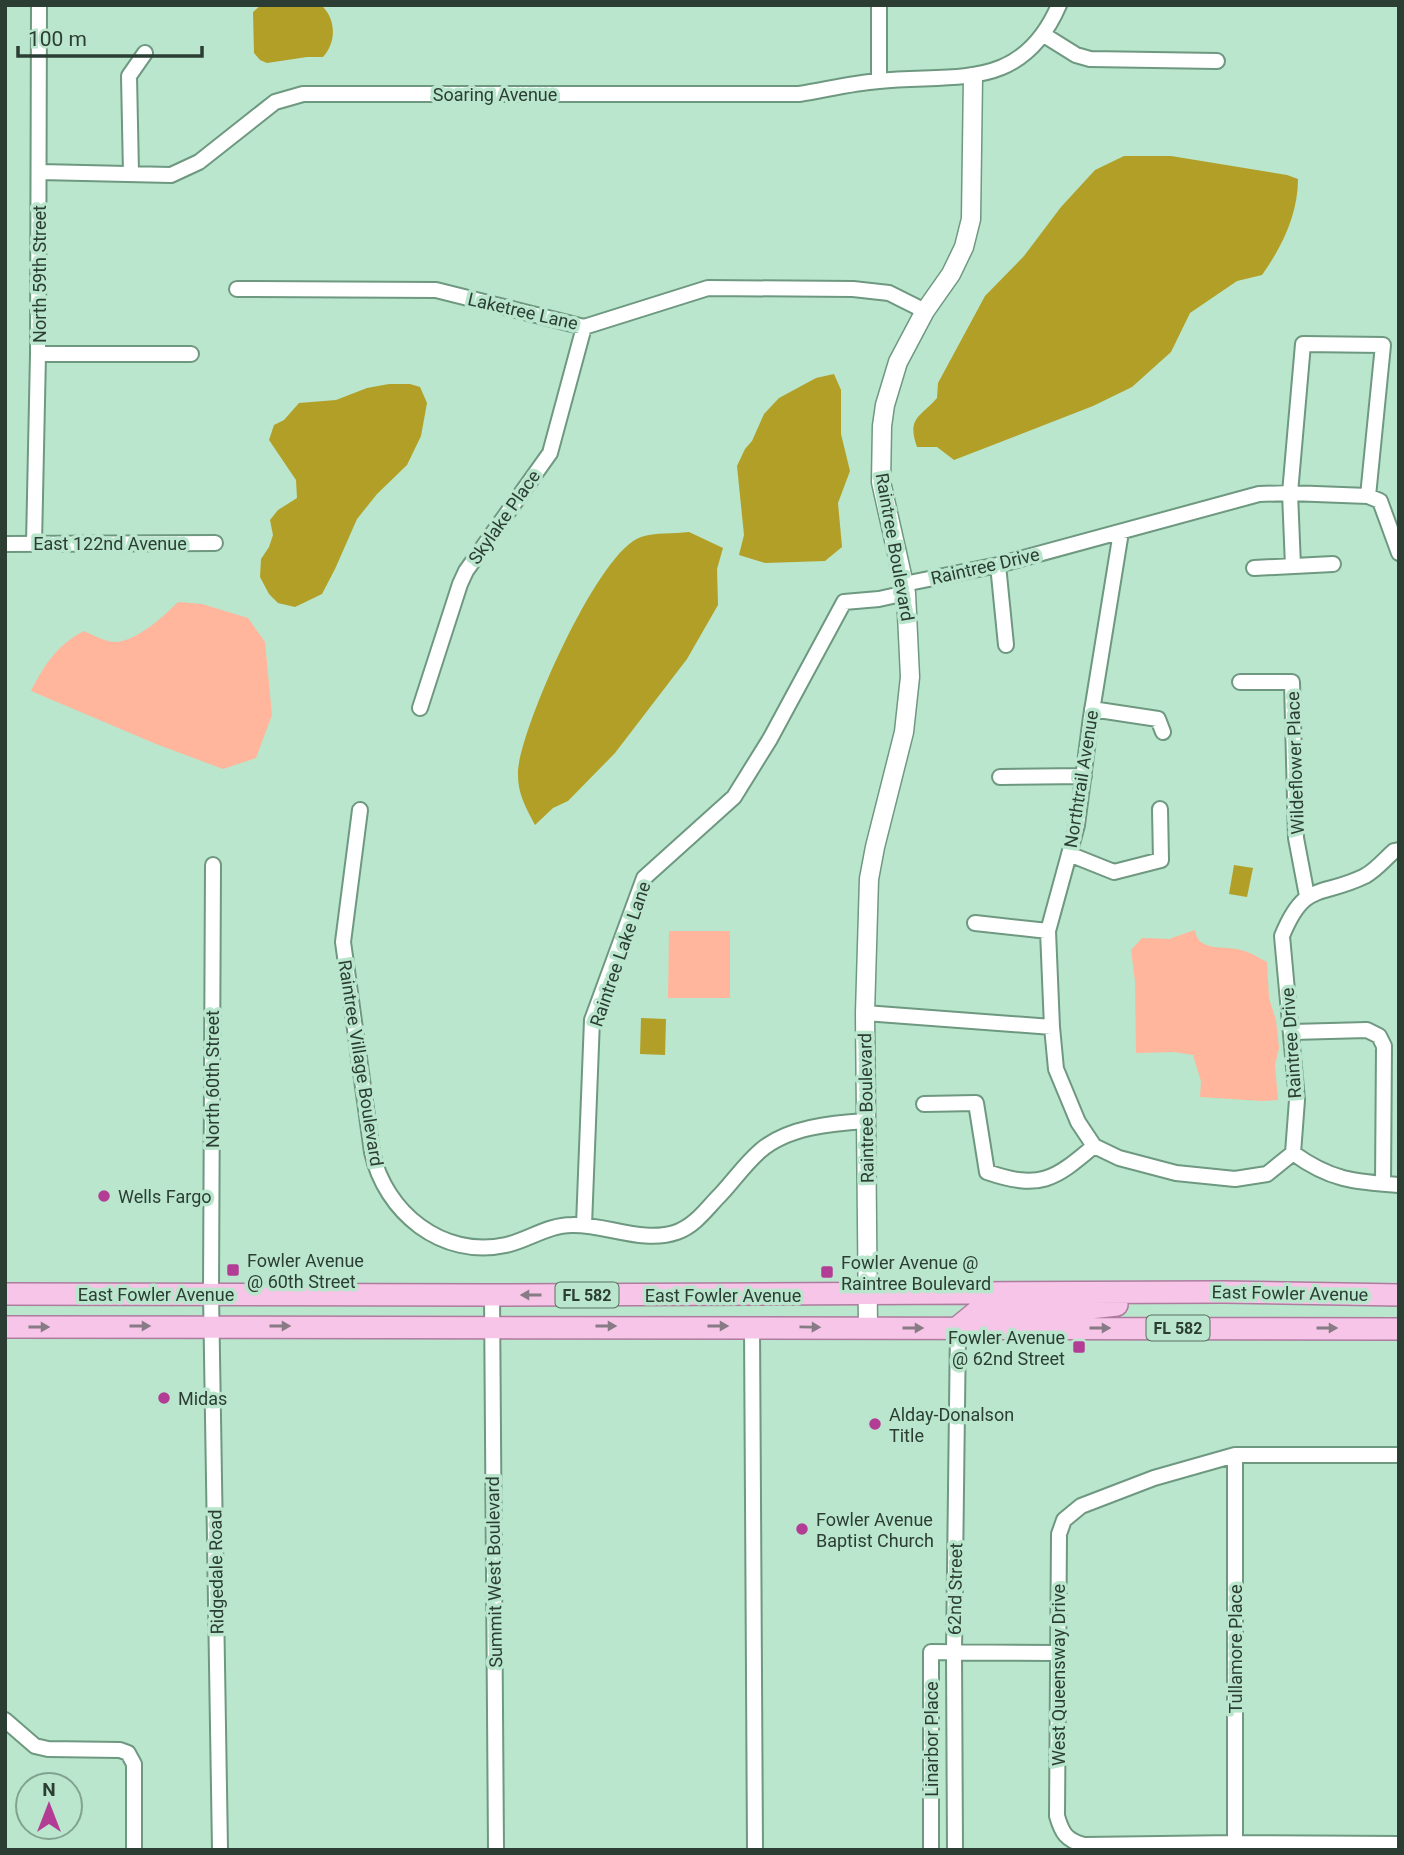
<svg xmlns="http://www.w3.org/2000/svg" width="1404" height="1855" viewBox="0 0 1404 1855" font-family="Roboto,sans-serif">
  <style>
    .green { fill: #ffb69d }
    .water { fill: #b29f27 }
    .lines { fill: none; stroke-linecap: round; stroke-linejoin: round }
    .minor-casing { stroke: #6e9880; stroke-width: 18 }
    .tertiary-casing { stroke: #6e9880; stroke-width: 21 }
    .primary-casing { stroke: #ad7c9e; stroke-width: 24 }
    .minor { stroke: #fff; stroke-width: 14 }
    .tertiary { stroke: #fff; stroke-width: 18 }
    .primary { stroke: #f7c5e7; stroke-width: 21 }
    .oneway { fill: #877b85 }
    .poi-dot { fill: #b33d95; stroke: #b9e6cc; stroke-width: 2.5 }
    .labels { text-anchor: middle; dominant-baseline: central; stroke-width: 7; stroke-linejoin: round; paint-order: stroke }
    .shield { fill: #b9e6cc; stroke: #567062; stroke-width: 2 }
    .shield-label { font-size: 16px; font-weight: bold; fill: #2c3e34 }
    .street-label { font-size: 18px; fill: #2c3e34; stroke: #b9e6cc }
    .poi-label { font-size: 18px; fill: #2c3e34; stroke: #b9e6cc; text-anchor: start }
  </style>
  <rect width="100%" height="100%" fill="#b9e6cc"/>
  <!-- green -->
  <path class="green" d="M 178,602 L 202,604 L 248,618 L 265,642 L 272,715 L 256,758 L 223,769 L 156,744 L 31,691 C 44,665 58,644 84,631 C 95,636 110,645 122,641 C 141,637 165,615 178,602 Z
    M 1195,930 C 1198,953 1224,945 1241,950 C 1250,952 1259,958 1267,962 L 1269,998 L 1276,1020 L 1279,1048 L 1275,1065 L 1278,1100 L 1262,1101 L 1200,1097 L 1201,1081 L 1193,1055 L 1174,1052 L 1136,1053 L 1135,981 L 1131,950 L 1142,938 L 1169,939 Z
    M 669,931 L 730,931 L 730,998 L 668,998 Z"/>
  <!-- water -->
  <path class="water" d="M 261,5 L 321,5 C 336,18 337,42 323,57 L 307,57 L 267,63 L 260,60 L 254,53 L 253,12 Z
    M 1124,156 L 1171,156 L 1287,175 L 1298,179 C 1298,214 1282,247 1262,275 L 1237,281 L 1190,313 L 1171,352 L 1132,387 L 1093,406 L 954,460 L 937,447 L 917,447 C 907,418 919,418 937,398 L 938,383 L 985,296 L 1024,256 L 1061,207 L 1095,170 Z
    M 834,374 L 841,390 L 841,434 L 850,471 L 838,503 L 842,547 L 825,561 L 765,563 L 739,555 L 744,535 L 737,466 L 745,449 L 752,441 L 764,414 L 779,398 L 816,378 Z
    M 389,384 L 410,384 L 420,387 L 427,403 L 421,436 L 407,465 L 377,494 L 357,519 L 335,569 L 322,594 L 295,607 L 278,603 L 269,594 L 260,577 L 261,559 L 269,547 L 273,535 L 270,520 L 278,510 L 297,498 L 296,480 L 269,440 L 274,425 L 284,420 L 299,403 L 336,400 L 367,388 Z
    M 689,532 L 723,548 L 717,569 L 718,605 L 687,659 L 615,753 L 568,801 L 553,808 L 535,825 C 525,806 517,793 518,770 C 522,725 598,551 641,537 C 655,532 674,534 689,532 Z
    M 1234,865 L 1253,868 L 1247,897 L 1229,894 Z
    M 641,1018 L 666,1019 L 665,1055 L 640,1054 Z"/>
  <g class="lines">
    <!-- minor casing -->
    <g class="minor-casing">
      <path id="minor" d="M 1044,35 L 1076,55 L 1090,59 L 1217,61
        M 879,81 L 879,5
        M 40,172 L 171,175 L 199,162 L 275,102 L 303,94 L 799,94 C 825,90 852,83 879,81 C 955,73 1021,93 1059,5
        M 131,173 L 129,76 L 145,53
        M 237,289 L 436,290 L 584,327 L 708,288 L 853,289 L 889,293 L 925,311
        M 38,354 L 191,354
        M 1121,532 L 1091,717 L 1077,825 L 1048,931 L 1052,1027 L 1056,1069 L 1078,1122 L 1094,1146 L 1119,1158 L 1176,1173 L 1235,1179 L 1267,1174 L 1293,1153 L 1297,1100 L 1282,936 C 1305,880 1320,898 1365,876 C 1376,870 1385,859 1394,851 L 1399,850
        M 5,544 L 215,543
        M 34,544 L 38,354 L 39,5
        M 998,565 L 1006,645
        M 1293,566 L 1290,493 L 1303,344 L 1383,345 L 1368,496
        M 1254,568 L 1333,564
        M 904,584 L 998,565 L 1259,494 L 1290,493 L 1368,496 L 1380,501 L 1399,553
        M 1240,682 L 1292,682 L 1296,838 L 1307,896
        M 420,708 L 460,584 L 466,571 L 550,453 L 584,327
        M 1092,709 L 1158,719 L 1163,732
        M 1000,777 L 1084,776
        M 360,810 L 343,942 L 372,1152 C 385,1212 442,1259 506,1245 C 528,1240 548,1225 572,1225 C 606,1224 643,1244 677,1232 C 696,1225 707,1208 721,1194 C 734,1180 746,1163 760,1151 C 787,1127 833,1123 866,1121
        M 1069,854 L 1114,872 L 1161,860 L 1160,809
        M 213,865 L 211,1293 L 220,1850
        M 975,923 L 1048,931
        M 865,1013 L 1052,1027
        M 1292,1032 L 1367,1030 L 1379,1036 L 1384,1046 L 1383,1184
        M 924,1104 L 976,1103 L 987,1172 C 1040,1190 1054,1180 1094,1146
        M 1293,1153 C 1330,1180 1354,1182 1399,1185
        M 584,1225 L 592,1020 L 644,878 L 734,797 L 770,739 L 844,602 L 879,599 L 906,593
        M 492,1295 L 496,1850
        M 752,1326 L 755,1850
        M 1235,1455 L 1235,1843
        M 1399,1455 L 1235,1455 L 1154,1478 L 1081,1506 L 1064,1520 L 1059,1534 L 1057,1816 C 1062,1833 1066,1840 1084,1845 L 1235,1843 L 1399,1844
        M 5,1720 L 35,1746 L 48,1749 L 120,1750 L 128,1753 L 134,1764 L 134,1850
        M 931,1850 L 931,1652 L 1058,1653
        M 955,1850 L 954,1652 L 958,1327"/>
    </g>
    <!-- tertiary casing -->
    <g class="tertiary-casing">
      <path id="tertiary" d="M 868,1328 L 865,1013 L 869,879 L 875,847 L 904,732 L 910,677 L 906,593 L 881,482 L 882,426 L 885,405 L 898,362 L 925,311 L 951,274 L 964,247 L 971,219 L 973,77"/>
    </g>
    <!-- primary casing -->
    <g class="primary-casing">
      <path id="primary" d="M 5,1294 L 492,1295 L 1223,1292 L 1399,1295
        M 5,1327 L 1399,1329
        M 958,1327 L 980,1309 L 1081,1309 L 1117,1305"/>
    </g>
    <!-- minor -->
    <use href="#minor" class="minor"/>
    <!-- tertiary -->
    <use href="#tertiary" class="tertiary"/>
    <!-- primary -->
    <use href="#primary" class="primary"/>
  </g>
  <!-- one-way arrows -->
  <defs><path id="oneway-solid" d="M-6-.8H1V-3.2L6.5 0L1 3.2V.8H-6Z" transform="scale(1.75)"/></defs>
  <g class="oneway">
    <use href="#oneway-solid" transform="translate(531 1295) rotate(180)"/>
    <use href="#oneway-solid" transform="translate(140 1326)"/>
    <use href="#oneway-solid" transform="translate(280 1326)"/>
    <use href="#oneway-solid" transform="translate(606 1326)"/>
    <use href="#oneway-solid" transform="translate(718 1326)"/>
    <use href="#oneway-solid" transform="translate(39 1327)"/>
    <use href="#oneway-solid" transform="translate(810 1327) rotate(1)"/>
    <use href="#oneway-solid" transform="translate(913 1328)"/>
    <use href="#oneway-solid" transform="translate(1100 1328)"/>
    <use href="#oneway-solid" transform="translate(1327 1328)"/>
  </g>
  <!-- markers -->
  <g class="poi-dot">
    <circle cx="104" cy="1196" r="7"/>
    <rect x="226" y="1263" width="14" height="14" rx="3.5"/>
    <rect x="820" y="1265" width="14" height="14" rx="3.5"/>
    <rect x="1072" y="1340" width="14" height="14" rx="3.5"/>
    <circle cx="164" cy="1398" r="7"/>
    <circle cx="875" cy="1424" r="7"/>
    <circle cx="802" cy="1529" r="7"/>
  </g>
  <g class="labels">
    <!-- shield labels -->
    <g class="shield">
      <rect x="555.5" y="1282.5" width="63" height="25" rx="5"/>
      <rect x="1146.5" y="1315.5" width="63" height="25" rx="5"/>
    </g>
    <g class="shield-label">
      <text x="587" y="1295">FL 582</text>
      <text x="1178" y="1328">FL 582</text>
    </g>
    <!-- street labels -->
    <g class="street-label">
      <text x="495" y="94">Soaring Avenue</text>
      <text transform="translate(39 274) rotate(-90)">North 59th Street</text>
      <text transform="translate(523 311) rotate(13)">Laketree Lane</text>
      <text transform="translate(504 517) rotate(-55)">Skylake Place</text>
      <text x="110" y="543">East 122nd Avenue</text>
      <text transform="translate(895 547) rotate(80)">Raintree Boulevard</text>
      <text transform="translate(985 566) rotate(-13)">Raintree Drive</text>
      <text transform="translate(1295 763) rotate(-92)">Wildeflower Place</text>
      <text transform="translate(1081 779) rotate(-81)">Northtrail Avenue</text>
      <text transform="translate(620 954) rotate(-71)">Raintree Lake Lane</text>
      <text transform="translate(1291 1043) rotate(-94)">Raintree Drive</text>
      <text transform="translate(361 1063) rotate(81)">Raintree Village Boulevard</text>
      <text transform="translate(212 1079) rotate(-90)">North 60th Street</text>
      <text transform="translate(866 1108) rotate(-91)">Raintree Boulevard</text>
      <text transform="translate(1290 1293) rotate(1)">East Fowler Avenue</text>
      <text x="156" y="1294">East Fowler Avenue</text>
      <text x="723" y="1295">East Fowler Avenue</text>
      <text transform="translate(216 1572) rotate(-91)">Ridgedale Road</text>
      <text transform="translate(494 1572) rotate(-91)">Summit West Boulevard</text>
      <text transform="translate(955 1589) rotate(-89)">62nd Street</text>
      <text transform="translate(1235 1649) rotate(-90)">Tullamore Place</text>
      <text transform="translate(1058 1675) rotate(-90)">West Queensway Drive</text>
      <text transform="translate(931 1739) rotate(-90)">Linarbor Place</text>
    </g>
    <!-- poi labels -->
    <g class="poi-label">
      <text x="118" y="1196">Wells Fargo</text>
      <text x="247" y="1260">Fowler Avenue<tspan x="247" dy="21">@ 60th Street</tspan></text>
      <text x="841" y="1262">Fowler Avenue @<tspan x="841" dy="21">Raintree Boulevard</tspan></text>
      <text x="1065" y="1337" text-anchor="end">Fowler Avenue<tspan x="1065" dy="21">@ 62nd Street</tspan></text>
      <text x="178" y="1398">Midas</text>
      <text x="889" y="1414">Alday-Donalson<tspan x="889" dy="21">Title</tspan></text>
      <text x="816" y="1519">Fowler Avenue<tspan x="816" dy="21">Baptist Church</tspan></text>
    </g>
  </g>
  <!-- border -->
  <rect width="1404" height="1855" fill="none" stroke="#2c3e34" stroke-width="14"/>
  <!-- north arrow -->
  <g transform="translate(49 1806)"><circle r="33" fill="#b9e6cc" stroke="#81a38f" stroke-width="2"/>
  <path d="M0-5L12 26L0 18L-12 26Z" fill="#b33d95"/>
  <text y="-10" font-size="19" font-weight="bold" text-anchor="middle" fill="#2c3e34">N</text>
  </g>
  <!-- scale -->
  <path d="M18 46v10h184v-10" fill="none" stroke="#2c3e34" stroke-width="3.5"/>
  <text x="28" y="46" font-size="21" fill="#2c3e34" stroke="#b9e6cc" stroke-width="5" paint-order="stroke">100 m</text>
</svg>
